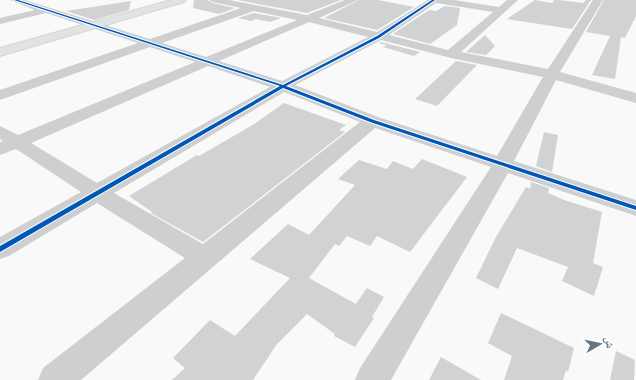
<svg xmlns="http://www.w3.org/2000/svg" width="636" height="380" viewBox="0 0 636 380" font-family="Cabin,'Noto Naskh Arabic',sans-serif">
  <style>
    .building { fill: #d0d2d3 }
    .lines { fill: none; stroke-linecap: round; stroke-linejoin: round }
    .secondary-casing { stroke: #d5d6d7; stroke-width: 2 }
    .street { fill: #cecfd0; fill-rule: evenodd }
    .secondary { fill: #e1e2e2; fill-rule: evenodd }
    .cycleway-casing { stroke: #fff; stroke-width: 2 }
    .cycleway { fill: #0057b8; fill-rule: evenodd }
  </style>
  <rect width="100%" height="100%" fill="#f9f9f9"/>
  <!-- building -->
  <path class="building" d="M 194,0 L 208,0 L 212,3 L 235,8 L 219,14 L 193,8 Z
    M 237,0 L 341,0 L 307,13 Z
    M 359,0 L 378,0 L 414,7 L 377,30 L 324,18 Z
    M 535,0 L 552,3 L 554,0 L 558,0 L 583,3 L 586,0 L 591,0 L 572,29 L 507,19 Z
    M 604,0 L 636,0 L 636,16 L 625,38 L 621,37 L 615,79 L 592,75 L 610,36 L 586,32 Z
    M 131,1 L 129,10 L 94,20 L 66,11 Z
    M 445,6 L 460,8 L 457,25 L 430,44 L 393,34 L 429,10 L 436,11 Z
    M 254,13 L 281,18 L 270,22 L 256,19 L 251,21 L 238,18 Z
    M 485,35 L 495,46 L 486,55 L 466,52 Z
    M 381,42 L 420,52 L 414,56 L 383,47 L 387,45 L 378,43 Z
    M 456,61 L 477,65 L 437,106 L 415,99 Z
    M 284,103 L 346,125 L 339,130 L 345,132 L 203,242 L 151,213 L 152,212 L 129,196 L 197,155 L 199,156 L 251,126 Z
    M 544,132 L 558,135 L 552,172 L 536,166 Z
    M 422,159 L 467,177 L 410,252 L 377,236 L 370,246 L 347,236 L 339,246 L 335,244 L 309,278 L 356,304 L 367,288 L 384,297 L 372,317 L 374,318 L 355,347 L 334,336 L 335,334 L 307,314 L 277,344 L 253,380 L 172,380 L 185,368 L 173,358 L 210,320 L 235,336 L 290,278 L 250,259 L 288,224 L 309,235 L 355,185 L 338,179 L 359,160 L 387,169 L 393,161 L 413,169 Z
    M 531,182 L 549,188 L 548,193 L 564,200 L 602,212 L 593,263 L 603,267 L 594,296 L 562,281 L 568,267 L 517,248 L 498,289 L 476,278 L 496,237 L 526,187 L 530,189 Z
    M 501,313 L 574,348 L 568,372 L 566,370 L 563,380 L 504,380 L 512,356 L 488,343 Z
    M 616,351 L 635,360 L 634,380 L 610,380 Z
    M 441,357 L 481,380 L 429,380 Z"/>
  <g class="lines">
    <!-- secondary casing -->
    <g class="secondary-casing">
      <path id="secondary" d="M 171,0 L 186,0 L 184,2 L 0,56 L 0,48 Z"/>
    </g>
    <!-- street -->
    <path class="street" d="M 10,0 L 25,0 L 150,39 L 241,8 L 212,2 L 210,0 L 229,0 L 307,15 L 345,0 L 358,0 L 319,18 L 377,32 L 428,0 L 454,0 L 499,7 L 507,0 L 518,0 L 461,52 L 548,69 L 593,0 L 603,0 L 560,72 L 636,93 L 636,103 L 556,80 L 514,161 L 636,200 L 636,216 L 508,173 L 391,380 L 355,380 L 360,368 L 491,167 L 375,128 L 81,380 L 38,380 L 43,368 L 185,258 L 97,203 L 9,256 L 0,259 L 0,237 L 81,192 L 16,149 L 0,155 L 0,142 L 3,141 L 0,139 L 0,126 L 18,135 L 195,62 L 150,47 L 0,100 L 0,90 L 138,43 L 46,13 L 0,24 L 0,18 L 35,10 ZM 436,3 L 493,12 L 448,50 L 389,35 ZM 254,11 L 297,20 L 206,57 L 162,43 ZM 309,22 L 368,37 L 282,81 L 219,61 ZM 381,40 L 451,58 L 543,77 L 497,156 L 378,117 L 295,85 ZM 208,66 L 270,87 L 97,183 L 31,143 ZM 284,92 L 360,122 L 203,244 L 114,193 Z"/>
    <!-- secondary -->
    <use href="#secondary" class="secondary"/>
    <!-- cycleway casing -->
    <g class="cycleway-casing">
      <path id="cycleway" d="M 14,0 L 18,0 L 283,85 L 377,36 L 432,0 L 435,0 L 379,38 L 286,86 L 374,120 L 636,206 L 636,210 L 370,122 L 283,88 L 0,252 L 0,246 L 280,86 Z"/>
    </g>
    <!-- cycleway -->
    <use href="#cycleway" class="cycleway"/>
  </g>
  <!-- north arrow -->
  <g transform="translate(600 344) rotate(81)" stroke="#ffffff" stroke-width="3" paint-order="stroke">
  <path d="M0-3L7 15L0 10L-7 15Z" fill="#657683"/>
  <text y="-6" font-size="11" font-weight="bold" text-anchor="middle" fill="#657683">ش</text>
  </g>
</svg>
